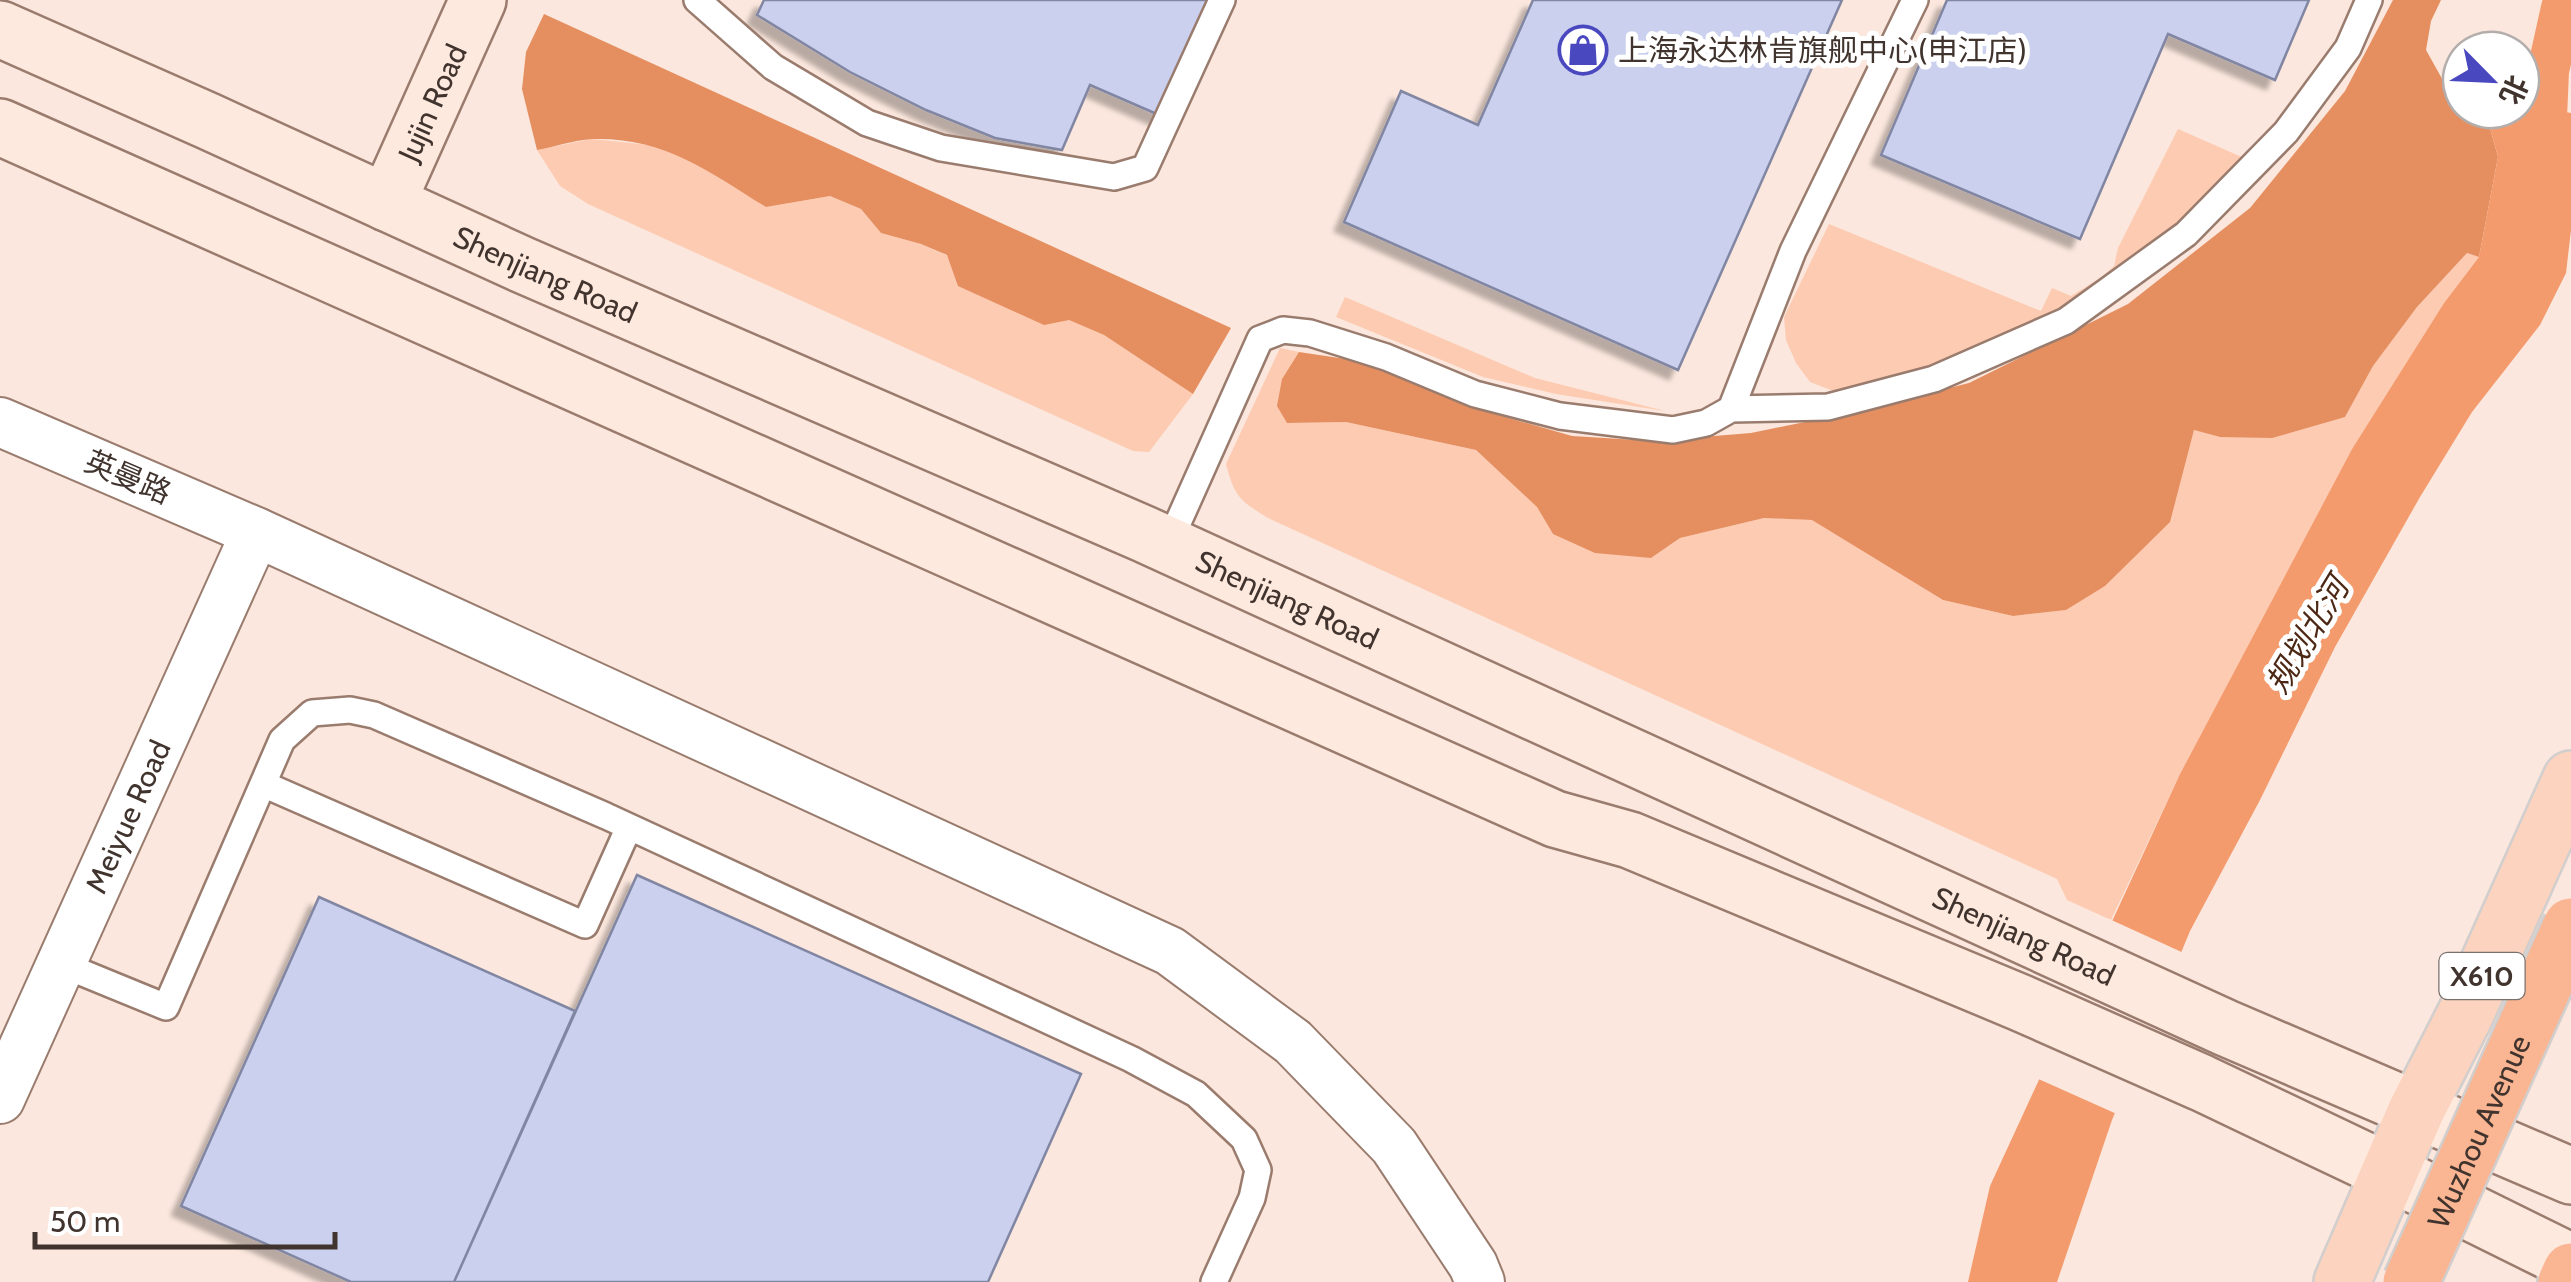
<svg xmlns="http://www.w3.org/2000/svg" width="2571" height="1282" viewBox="0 0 2571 1282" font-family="Cabin,'Noto Sans SC',sans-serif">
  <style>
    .green { fill: #fdcbb2 }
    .forest { fill: #e58e5f }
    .water { fill: #f49b6d }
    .pier { fill: #fbe7dd }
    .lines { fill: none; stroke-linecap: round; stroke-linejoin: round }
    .canal { stroke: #f49b6d; stroke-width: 42 }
    .building { fill: #cad0ee; stroke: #8186a2; stroke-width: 2.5; filter: url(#shadow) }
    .lane-casing { stroke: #9a7c6e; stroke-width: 30 }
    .street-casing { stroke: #9a7c6e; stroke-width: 52 }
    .secondary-casing { stroke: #9a7c6e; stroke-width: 60 }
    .primary-casing { stroke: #d1cecd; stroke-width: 60 }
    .highway-casing { stroke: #d1cecd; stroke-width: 60 }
    .lane { stroke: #fff; stroke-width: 25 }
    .street { stroke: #fff; stroke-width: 48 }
    .secondary { stroke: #fee9de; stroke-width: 55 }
    .primary { stroke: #fcd3be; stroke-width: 55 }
    .highway { stroke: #fab592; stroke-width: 55 }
    .highway-bridge-casing { stroke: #d1cecd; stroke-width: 60; stroke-linecap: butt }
    .highway-bridge { stroke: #fab592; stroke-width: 55 }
    .labels { text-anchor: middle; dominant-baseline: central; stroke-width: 10; stroke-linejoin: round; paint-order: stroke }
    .shield { fill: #fff; stroke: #7a716d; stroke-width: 2.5 }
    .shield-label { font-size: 28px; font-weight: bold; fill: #41342e }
    .poi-label { font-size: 30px; fill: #41342e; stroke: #fff; text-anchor: start }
    .street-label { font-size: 30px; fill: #41342e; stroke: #fff }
    .water-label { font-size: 32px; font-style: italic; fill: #4c2815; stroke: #fff }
  </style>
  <defs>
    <filter id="shadow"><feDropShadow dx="-9" dy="9" stdDeviation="2.5" flood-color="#0004"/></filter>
  </defs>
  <rect width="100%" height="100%" fill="#fbe7dd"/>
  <!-- green -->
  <path class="green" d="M 2178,129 L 2244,158 L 2226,179 L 2136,264 L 2028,329 L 1894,380 L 1836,392 L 1810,382 L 1796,363 L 1786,340 L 1784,317 L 1829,224 L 2041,311 L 2052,288 L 2071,296 L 2102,277 L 2114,266 L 2118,248 Z
    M 591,139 L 651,145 L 682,155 L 766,207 L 830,196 L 861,209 L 881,233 L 921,244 L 948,256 L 1069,320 L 1104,335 L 1193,394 L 1149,452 L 1133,451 L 588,204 L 560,186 L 537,150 Z
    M 2467,253 L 2479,257 L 2444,303 L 2352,449 L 2180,774 L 2111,920 L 2067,900 L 2057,879 L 1268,518 C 1239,500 1235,497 1226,464 L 1280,348 L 1299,352 L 1282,379 L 1287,423 L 1346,422 L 1476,450 L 1537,507 L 1553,534 L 1651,558 L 1680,538 L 1764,518 L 1813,520 L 1943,600 L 2013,616 L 2065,610 L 2105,586 L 2169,522 L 2194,430 L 2220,437 L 2345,417 L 2373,366 L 2417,307 Z
    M 1345,297 L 1535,378 L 1665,411 L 1556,394 L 1483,377 L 1336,317 Z"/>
  <!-- forest -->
  <path class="forest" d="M 2393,0 L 2441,0 L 2431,21 L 2426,50 L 2450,93 L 2461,95 L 2461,110 L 2485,110 L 2498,157 L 2479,257 L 2467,253 L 2417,307 L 2373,366 L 2345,417 L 2272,438 L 2220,437 L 2194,430 L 2170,522 L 2105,586 L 2066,610 L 2013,616 L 1943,600 L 1812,520 L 1764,518 L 1680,538 L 1651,558 L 1595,553 L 1553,534 L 1537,507 L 1476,450 L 1346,422 L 1287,423 L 1277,406 L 1282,379 L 1299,352 L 1359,361 L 1470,407 L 1572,436 L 1653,441 L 1751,433 L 1859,411 L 1969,383 L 2128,304 L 2250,208 L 2345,91 Z
    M 544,14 L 1231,328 L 1193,394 L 1104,335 L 1069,320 L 1044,325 L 958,286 L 947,255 L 921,244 L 881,233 L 861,209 L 830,196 L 766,207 C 707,171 665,137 592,139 C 574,140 554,147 537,150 L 522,89 L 526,52 Z"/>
  <!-- water -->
  <path class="water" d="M 2521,104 L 2571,113 L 2571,230 L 2566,273 L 2540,325 L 2472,412 L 2420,497 L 2335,647 L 2260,800 L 2190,931 L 2112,1120 L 2057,1282 L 1968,1282 L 1990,1186 L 2180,774 L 2352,449 L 2444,303 L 2479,257 L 2498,157 L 2485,110 L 2521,110 Z"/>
  <!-- pier -->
  <path class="pier" d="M 2107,918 L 2186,954 L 2119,1115 L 2034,1077 Z"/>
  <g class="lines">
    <!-- canal -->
    <path class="canal" d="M 2544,164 L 2548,71 L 2562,8 L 2571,1"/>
  </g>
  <!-- building -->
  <path class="building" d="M 764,0 L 1218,0 L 1166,118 L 1090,85 L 1062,150 L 995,138 L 926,110 L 850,72 L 757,15 Z
    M 1533,0 L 1842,0 L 1678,370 L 1344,222 L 1401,91 L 1478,125 Z
    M 1947,0 L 2309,0 L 2275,80 L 2168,34 L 2080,239 L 1881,155 Z
    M 637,875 L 1081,1074 L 988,1282 L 454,1282 Z
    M 319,897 L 575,1011 L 454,1282 L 351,1282 L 181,1206 Z"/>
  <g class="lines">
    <!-- lane casing -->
    <g class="lane-casing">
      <path id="lane" d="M 697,0 L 773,67 L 867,123 L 941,148 L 1114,177 L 1145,168 L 1222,0
        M 1731,409 L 1828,407 L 1934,379 L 2066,321 L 2186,234 L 2286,132 L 2348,48 L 2369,0
        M 1168,545 L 1260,339 L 1283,330 L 1310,333 L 1386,357 L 1475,394 L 1560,416 L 1673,430 L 1706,423 L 1731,409 L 1793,251 L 1915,0
        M 263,784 L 585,925 L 629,827
        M 61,964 L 166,1007 L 282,740 L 312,713 L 350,710 L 374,715 L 606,816 L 1131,1059 L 1196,1094 L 1244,1139 L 1258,1170 L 1252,1198 L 1214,1282"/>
    </g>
    <!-- street casing -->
    <g class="street-casing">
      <g id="street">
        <path d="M 0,422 L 256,532 L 1170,951 L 1293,1042 L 1394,1146 L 1473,1265 L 1480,1282"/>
        <path id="s1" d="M 0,1099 L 256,532"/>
      </g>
    </g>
    <!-- secondary casing -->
    <g class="secondary-casing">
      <g id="secondary">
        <path id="s2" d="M 0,29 L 208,121 L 523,265 L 1144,534 L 2226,1028 L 2571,1176"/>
        <path d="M 0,127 L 1555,819 L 1630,840 L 2021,1003 L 2202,1083 L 2389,1172 L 2571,1262"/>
        <path id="s3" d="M 387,203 L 478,0"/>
      </g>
    </g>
    <!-- primary casing -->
    <g class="primary-casing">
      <path id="primary" d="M 2342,1282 L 2416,1111 L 2466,1013 L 2571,779"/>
    </g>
    <!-- highway casing -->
    <g class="highway-casing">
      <path id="highway" d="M 2566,1282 L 2571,1271"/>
    </g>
    <!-- lane -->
    <use href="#lane" class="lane"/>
    <!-- street -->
    <use href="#street" class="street"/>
    <!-- secondary -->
    <use href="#secondary" class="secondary"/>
    <!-- primary -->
    <use href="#primary" class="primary"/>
    <!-- highway -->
    <use href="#highway" class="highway"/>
    <!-- highway-bridge casing -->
    <g class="highway-bridge-casing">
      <g id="highway-bridge">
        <path id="s4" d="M 2411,1282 L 2571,926"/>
      </g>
    </g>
    <!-- highway-bridge -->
    <use href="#highway-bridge" class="highway-bridge"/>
  </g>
  <!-- icons -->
  <defs>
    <g id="shop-ring" transform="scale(2.5)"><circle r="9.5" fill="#fff" stroke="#4a48be" stroke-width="1.5"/><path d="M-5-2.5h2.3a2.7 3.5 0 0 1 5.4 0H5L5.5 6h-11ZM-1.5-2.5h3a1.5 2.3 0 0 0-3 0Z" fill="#4a48be"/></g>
  </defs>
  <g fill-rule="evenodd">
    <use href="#shop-ring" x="1583" y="50"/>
  </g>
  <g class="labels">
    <!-- shield labels -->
    <rect class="shield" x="2439.5" y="953" width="85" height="46" rx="8"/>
    <g class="shield-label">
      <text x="2482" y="976">X610</text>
    </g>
    <!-- poi labels -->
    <g class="poi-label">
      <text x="1618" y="50">上海永达林肯旗舰中心(申江店)</text>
    </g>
    <!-- street labels -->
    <g class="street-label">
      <text stroke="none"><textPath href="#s3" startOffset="110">Jujin Road</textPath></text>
      <text stroke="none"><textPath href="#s2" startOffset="598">Shenjiang Road</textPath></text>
      <text transform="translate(128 477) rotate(23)">英曼路</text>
      <text stroke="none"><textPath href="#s2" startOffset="1408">Shenjiang Road</textPath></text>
      <text stroke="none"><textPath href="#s1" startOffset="310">Meiyue Road</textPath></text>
      <text stroke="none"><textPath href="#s2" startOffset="2218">Shenjiang Road</textPath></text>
      <text stroke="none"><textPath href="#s4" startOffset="165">Wuzhou Avenue</textPath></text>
    </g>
    <!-- water labels -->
    <g class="water-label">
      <text transform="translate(2307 635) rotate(-59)">规划北河</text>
    </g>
  </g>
  <!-- north arrow -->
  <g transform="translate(2491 80) rotate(114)"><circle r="48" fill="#ffffff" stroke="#b3aeab" stroke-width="2.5"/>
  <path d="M0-8L18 38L0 25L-18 38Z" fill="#4a48be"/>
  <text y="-15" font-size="28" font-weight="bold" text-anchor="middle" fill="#41342e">北</text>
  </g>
  <!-- scale -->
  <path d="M35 1232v15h300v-15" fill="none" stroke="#41342e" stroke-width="5"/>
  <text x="50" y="1232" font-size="30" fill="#41342e" stroke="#ffffff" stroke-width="8" paint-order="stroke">50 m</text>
</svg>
